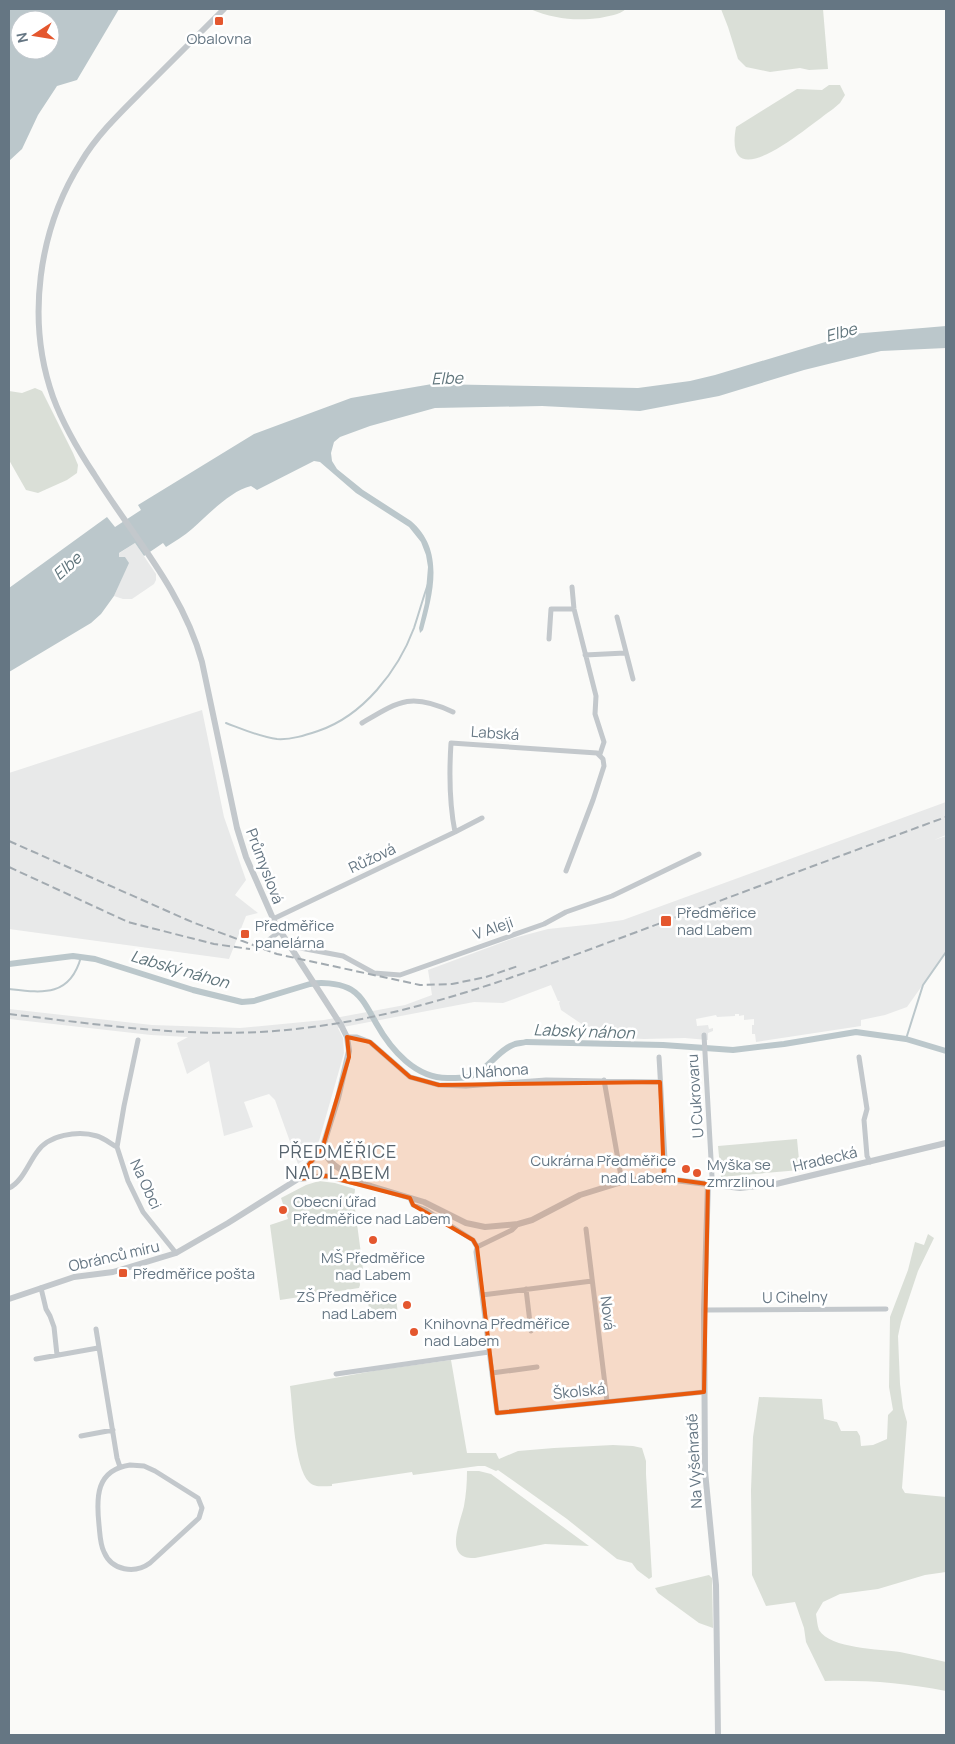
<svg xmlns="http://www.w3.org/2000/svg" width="955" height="1744" viewBox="0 0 955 1744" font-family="Manrope,sans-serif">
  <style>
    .built { fill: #e8e9e9 }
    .green { fill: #dadfd7 }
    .water { fill: #bbc7cb; fill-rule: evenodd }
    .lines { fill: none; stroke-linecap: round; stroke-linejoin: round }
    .stream { stroke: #bbc7cb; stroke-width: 2 }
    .canal { stroke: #bbc7cb; stroke-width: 6 }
    .minor { stroke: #c3c8cc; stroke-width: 5 }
    .tertiary { stroke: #c3c8cc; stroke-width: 6 }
    .rail { stroke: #a2aab0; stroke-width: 2; stroke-dasharray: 8 4; stroke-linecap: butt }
    .marked { fill: #e8590c; fill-opacity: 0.2; stroke: #e8590c; stroke-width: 4; stroke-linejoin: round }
    .poi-dot { fill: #e4572e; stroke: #fff; stroke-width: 2 }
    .labels { text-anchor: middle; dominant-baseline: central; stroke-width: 5; stroke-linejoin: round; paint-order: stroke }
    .poi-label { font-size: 15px; fill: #657683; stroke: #fff; text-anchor: start }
    .street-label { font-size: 15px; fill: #657683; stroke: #fff }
    .water-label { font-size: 16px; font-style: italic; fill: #60757c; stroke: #fff }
    .quarter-label { font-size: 18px; letter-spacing: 1px; fill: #57646e; stroke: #fff }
  </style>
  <rect width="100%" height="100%" fill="#fafaf8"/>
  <!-- built -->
  <path class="built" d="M 135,543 L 156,574 L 156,580 L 154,584 L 132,599 L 123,599 L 114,596 L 127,566 L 125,557 L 119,557 L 118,554 Z
    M 202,710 L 224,817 L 246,880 L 235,895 L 258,913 L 246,916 L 229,959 L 9,929 L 9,773 Z
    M 946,802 L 946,835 L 934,840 L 946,836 L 946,952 L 907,1007 L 885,1015 L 861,1020 L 861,1026 L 756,1042 L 755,1034 L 752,1034 L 752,1025 L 754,1025 L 754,1019 L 744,1020 L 744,1015 L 739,1016 L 739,1014 L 735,1014 L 735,1016 L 717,1017 L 716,1015 L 696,1019 L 697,1026 L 708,1025 L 709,1029 L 713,1028 L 713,1031 L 708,1033 L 708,1040 L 685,1038 L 644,1039 L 603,1037 L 603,1033 L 590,1033 L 590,1027 L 586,1027 L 561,1010 L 559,1003 L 560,1001 L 558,1001 L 551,985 L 503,1003 L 474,1002 L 338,1028 L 343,1038 L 344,1053 L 319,1141 L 308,1157 L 298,1164 L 275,1100 L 269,1094 L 244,1102 L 253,1127 L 224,1136 L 209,1061 L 187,1074 L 177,1043 L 188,1037 L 151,1035 L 9,1019 L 9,1009 L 152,1025 L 240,1028 L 324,1020 L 405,1005 L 432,995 L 428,970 L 514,938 L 548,929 L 595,924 L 623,920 Z"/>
  <!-- green -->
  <path class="green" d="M 530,9 L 626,9 C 619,15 609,16 600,18 C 575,21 554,19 530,9 Z
    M 721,9 L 823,9 L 828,69 L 809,70 L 800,68 L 770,72 L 746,67 L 738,59 L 728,27 Z
    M 829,85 L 840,85 L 845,95 L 840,103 L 833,109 C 813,122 722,204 736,127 L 797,89 L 822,90 Z
    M 35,388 L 42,391 L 73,453 L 78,465 L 77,473 L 67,480 L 38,493 L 26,490 L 9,460 L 9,391 L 22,393 Z
    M 797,1139 L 800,1170 L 721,1177 L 718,1146 Z
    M 319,1181 L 335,1183 L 355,1189 L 354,1201 L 363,1269 L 358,1270 L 360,1285 L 359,1288 L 280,1300 L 270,1225 L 288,1219 L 281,1198 L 306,1185 Z
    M 928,1234 L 934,1238 L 918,1271 L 901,1322 L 898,1336 L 900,1384 L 903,1408 L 907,1422 L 902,1488 L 905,1493 L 946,1497 L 946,1572 L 925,1575 L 878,1589 L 840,1594 L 823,1602 L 816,1614 C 817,1619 817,1625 819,1630 C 830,1649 881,1649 900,1652 C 916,1655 931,1659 946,1662 L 946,1691 C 906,1683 866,1680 825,1681 L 806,1642 L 804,1628 L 795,1602 L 766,1606 L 752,1575 L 751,1490 L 753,1437 L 759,1397 L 822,1399 L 824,1419 L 837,1422 L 841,1431 L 857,1431 L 860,1436 L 861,1446 L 873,1445 L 887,1439 L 888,1415 L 893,1410 L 889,1387 L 890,1317 L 908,1270 L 915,1242 L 924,1245 Z
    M 396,1297 L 398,1315 L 370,1319 L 368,1301 Z
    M 451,1360 L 467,1453 L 496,1453 L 499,1459 L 518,1451 L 554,1448 L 613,1445 L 633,1446 L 642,1448 L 646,1461 L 646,1474 L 652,1577 L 649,1579 L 637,1570 L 632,1563 L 617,1559 L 567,1519 L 498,1470 L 496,1471 L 485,1466 L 478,1466 L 413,1475 L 412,1472 L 332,1484 L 332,1486 C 324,1486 315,1488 309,1482 C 294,1467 293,1408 290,1386 L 379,1370 Z
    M 467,1471 L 479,1471 L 491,1474 L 589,1546 L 545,1544 L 475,1558 C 443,1559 460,1524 464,1506 C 466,1495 467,1483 467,1471 Z
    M 709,1575 L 712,1578 L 713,1628 L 699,1623 L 658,1593 L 655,1588 Z"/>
  <!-- water -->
  <path class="water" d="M 9,9 L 119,9 L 77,80 L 57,86 L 38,115 L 22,149 L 9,161 ZM 20,20 L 50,20 L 50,50 L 20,50 Z
    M 946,326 L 946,348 L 881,351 L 804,370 L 719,396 L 640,411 L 542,406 L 435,408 L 370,426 L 340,437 L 334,442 L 331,453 L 332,461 L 337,469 L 363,490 L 411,521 C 445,550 433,593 423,630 L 420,633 L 419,628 L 425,603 L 428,567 L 426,555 L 421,542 L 409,527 L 356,493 L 320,462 L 314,461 L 257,490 L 251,486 C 230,491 208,515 192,529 C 184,536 175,541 166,547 L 163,543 L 144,556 L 135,543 L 119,553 L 119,557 L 125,557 L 129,563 L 114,596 L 101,614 L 91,623 L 9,672 L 9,588 L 107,517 L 115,527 L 141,510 L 138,505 L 254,434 L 351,398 L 432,384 L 638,388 L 690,381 L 715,375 L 852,334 Z"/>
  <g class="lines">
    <!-- stream -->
    <path class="stream" d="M 226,723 C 242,729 260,737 277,739 C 291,740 306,735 318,731 C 363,716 398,671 414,628 C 419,613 423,598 428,584
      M 9,989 C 43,993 70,997 81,957
      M 906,1039 L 923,985 L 946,952"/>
    <!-- canal -->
    <path class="canal" d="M 9,964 L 73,956 L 95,959 L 193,990 L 242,1002 L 254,1001 L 310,984 C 321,982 337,983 348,988 C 362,994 369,1011 376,1023 C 391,1050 416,1079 449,1078 C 455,1078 463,1078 468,1077 C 487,1072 497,1050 515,1044 C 519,1043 523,1043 526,1042 L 663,1045 L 733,1050 L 784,1044 L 856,1032 L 906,1039 L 946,1051"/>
    <!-- minor -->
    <path class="minor" d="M 572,587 L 574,609 L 596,696 L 595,714 L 604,742 L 600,754
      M 617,617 L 633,679
      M 549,639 L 551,609 L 574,609
      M 585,655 L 625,653
      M 362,723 C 399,701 411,692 453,712
      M 455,832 C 449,802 449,774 451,743 L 597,753 L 603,759 L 604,766 L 593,800 L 566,871
      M 273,919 L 455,832 L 482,818
      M 265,943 L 280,931
      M 290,946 L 343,956 L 374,973 L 400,975 L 544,924 L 566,912 L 612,896 L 699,854
      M 704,1035 L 712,1177 L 708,1184
      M 347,1037 L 357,1037 L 370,1042 L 410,1077 L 439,1085 L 466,1086 L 546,1080 L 660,1082
      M 659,1057 L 665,1159 L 664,1178
      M 859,1057 L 867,1109 L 864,1120 L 867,1156 L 870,1162
      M 604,1080 L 622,1182
      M 117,1147 L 124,1106 L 138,1040
      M 9,1188 C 22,1182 28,1164 37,1152 C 48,1135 78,1130 97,1136 C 104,1138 111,1144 117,1147 L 128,1181 L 143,1212 L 176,1253
      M 410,1198 L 413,1205 L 426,1210 L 473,1240 L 477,1247
      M 586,1229 L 607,1401
      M 592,1281 L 482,1295 L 497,1413 L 704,1392
      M 41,1288 L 46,1309 L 50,1316 L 54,1327 L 57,1355
      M 526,1289 L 531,1331
      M 482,1295 L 476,1252 L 477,1247 L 512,1230 L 518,1224
      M 704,1310 L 886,1309
      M 96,1329 L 117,1458 L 120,1467
      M 36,1359 L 98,1348
      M 492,1373 L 537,1367
      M 336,1374 L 489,1352
      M 81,1436 L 113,1430
      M 130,1465 L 144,1466 L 155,1471 L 198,1498 L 202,1508 L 199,1518 L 150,1563 C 135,1574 112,1571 104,1552 C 100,1544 100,1534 99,1525 C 96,1497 96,1470 130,1465 Z"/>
    <!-- tertiary -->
    <path class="tertiary" d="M 323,1146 C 326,1166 348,1173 363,1182
      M 298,1179 L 326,1176 L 371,1186 L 424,1202 L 466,1223 L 485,1227 L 518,1224 L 532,1220 L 580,1195 L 622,1182 L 650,1177 L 740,1188 L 776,1184 L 946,1143
      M 708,1184 L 704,1310 L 705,1471 L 716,1585 L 718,1735
      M 9,1299 L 74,1277 L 113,1272 L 176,1253 L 228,1223 L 298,1179 L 323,1146 L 338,1098 L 349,1051 L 347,1037 L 341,1025 L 275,923 L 246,857 L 237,828 L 202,662 C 183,591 132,535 94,474 C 78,450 63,424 53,397 C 26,321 38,230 81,162 C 97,135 121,112 143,90 C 170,63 197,36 224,9"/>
    <!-- rail -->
    <path class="rail" d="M 9,841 L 192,922 L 277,954 L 420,985 L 452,984 L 486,977 L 518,966
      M 9,867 L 128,922 L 214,944 L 250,949
      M 9,1014 C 104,1025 200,1040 296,1029 C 416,1016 523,974 634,933 C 738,894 842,855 946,817"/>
  </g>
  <!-- marked area -->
  <path class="marked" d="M 347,1037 L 370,1042 L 410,1077 L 439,1085 L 660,1082 L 664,1178 L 708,1184 L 704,1392 L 497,1413 L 477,1247 L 473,1240 L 413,1205 L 410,1198 L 326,1176 L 298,1179 L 323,1146 L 349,1057 Z"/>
  <!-- markers -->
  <g class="poi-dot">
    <rect x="214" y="16" width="10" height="10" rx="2.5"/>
    <rect x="660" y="915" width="12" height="12" rx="2.5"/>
    <rect x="240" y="929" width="10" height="10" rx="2.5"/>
    <circle cx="686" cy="1169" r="5"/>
    <circle cx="697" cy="1173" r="5"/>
    <circle cx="283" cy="1210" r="5"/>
    <circle cx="373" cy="1240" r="5"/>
    <rect x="118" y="1268" width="10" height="10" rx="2.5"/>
    <circle cx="407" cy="1305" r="5"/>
    <circle cx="414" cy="1332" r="5"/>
  </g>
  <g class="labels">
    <!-- poi labels -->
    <g class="poi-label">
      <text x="219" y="38" text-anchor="middle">Obalovna</text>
      <text x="677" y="912">Předměřice<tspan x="677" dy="17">nad Labem</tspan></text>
      <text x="255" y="925">Předměřice<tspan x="255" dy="17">panelárna</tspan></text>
      <text x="676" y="1160" text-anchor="end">Cukrárna Předměřice<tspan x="676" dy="17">nad Labem</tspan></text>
      <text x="707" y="1164">Myška se<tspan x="707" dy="17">zmrzlinou</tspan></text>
      <text x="293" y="1201">Obecní úřad<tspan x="293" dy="17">Předměřice nad Labem</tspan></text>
      <text x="373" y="1257" text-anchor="middle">MŠ Předměřice<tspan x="373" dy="17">nad Labem</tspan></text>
      <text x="133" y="1273">Předměřice pošta</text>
      <text x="397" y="1296" text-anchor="end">ZŠ Předměřice<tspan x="397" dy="17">nad Labem</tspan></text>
      <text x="424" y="1323">Knihovna Předměřice<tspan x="424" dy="17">nad Labem</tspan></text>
    </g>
    <!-- street labels -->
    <g class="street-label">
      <text transform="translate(495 733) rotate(4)">Labská</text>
      <text transform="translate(372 858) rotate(-25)">Růžová</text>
      <text transform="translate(265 866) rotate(69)">Průmyslová</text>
      <text transform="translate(493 928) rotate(-19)">V Aleji</text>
      <text transform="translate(495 1071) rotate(-4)">U Náhona</text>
      <text transform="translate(695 1096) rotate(-94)">U Cukrovaru</text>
      <text transform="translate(825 1159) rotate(-13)">Hradecká</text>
      <text transform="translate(146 1184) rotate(65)">Na Obci</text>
      <text transform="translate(114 1256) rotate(-13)">Obránců míru</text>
      <text transform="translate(795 1297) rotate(-1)">U Cihelny</text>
      <text transform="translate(608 1313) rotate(83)">Nová</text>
      <text transform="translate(579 1391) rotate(-6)">Školská</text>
      <text transform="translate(694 1461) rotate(-93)">Na Vyšehradě</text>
    </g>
    <!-- water labels -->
    <g class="water-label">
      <text transform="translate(841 332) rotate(-15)">Elbe</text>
      <text transform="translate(447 378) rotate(-2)">Elbe</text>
      <text transform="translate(67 566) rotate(-42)">Elbe</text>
      <text transform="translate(180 969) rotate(16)">Labský náhon</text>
      <text transform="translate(584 1031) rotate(2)">Labský náhon</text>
    </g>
    <!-- quarter labels -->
    <g class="quarter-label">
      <text x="338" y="1151">PŘEDMĚŘICE<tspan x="338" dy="21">NAD LABEM</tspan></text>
    </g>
  </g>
  <!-- border -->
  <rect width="955" height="1744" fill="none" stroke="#657683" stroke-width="20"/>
  <!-- north arrow -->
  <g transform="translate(35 35) rotate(258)"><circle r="24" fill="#ffffff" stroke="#c1c8cd"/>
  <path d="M0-4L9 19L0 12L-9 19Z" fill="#e4572e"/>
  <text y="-8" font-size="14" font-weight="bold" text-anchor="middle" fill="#657683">N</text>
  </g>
</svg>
